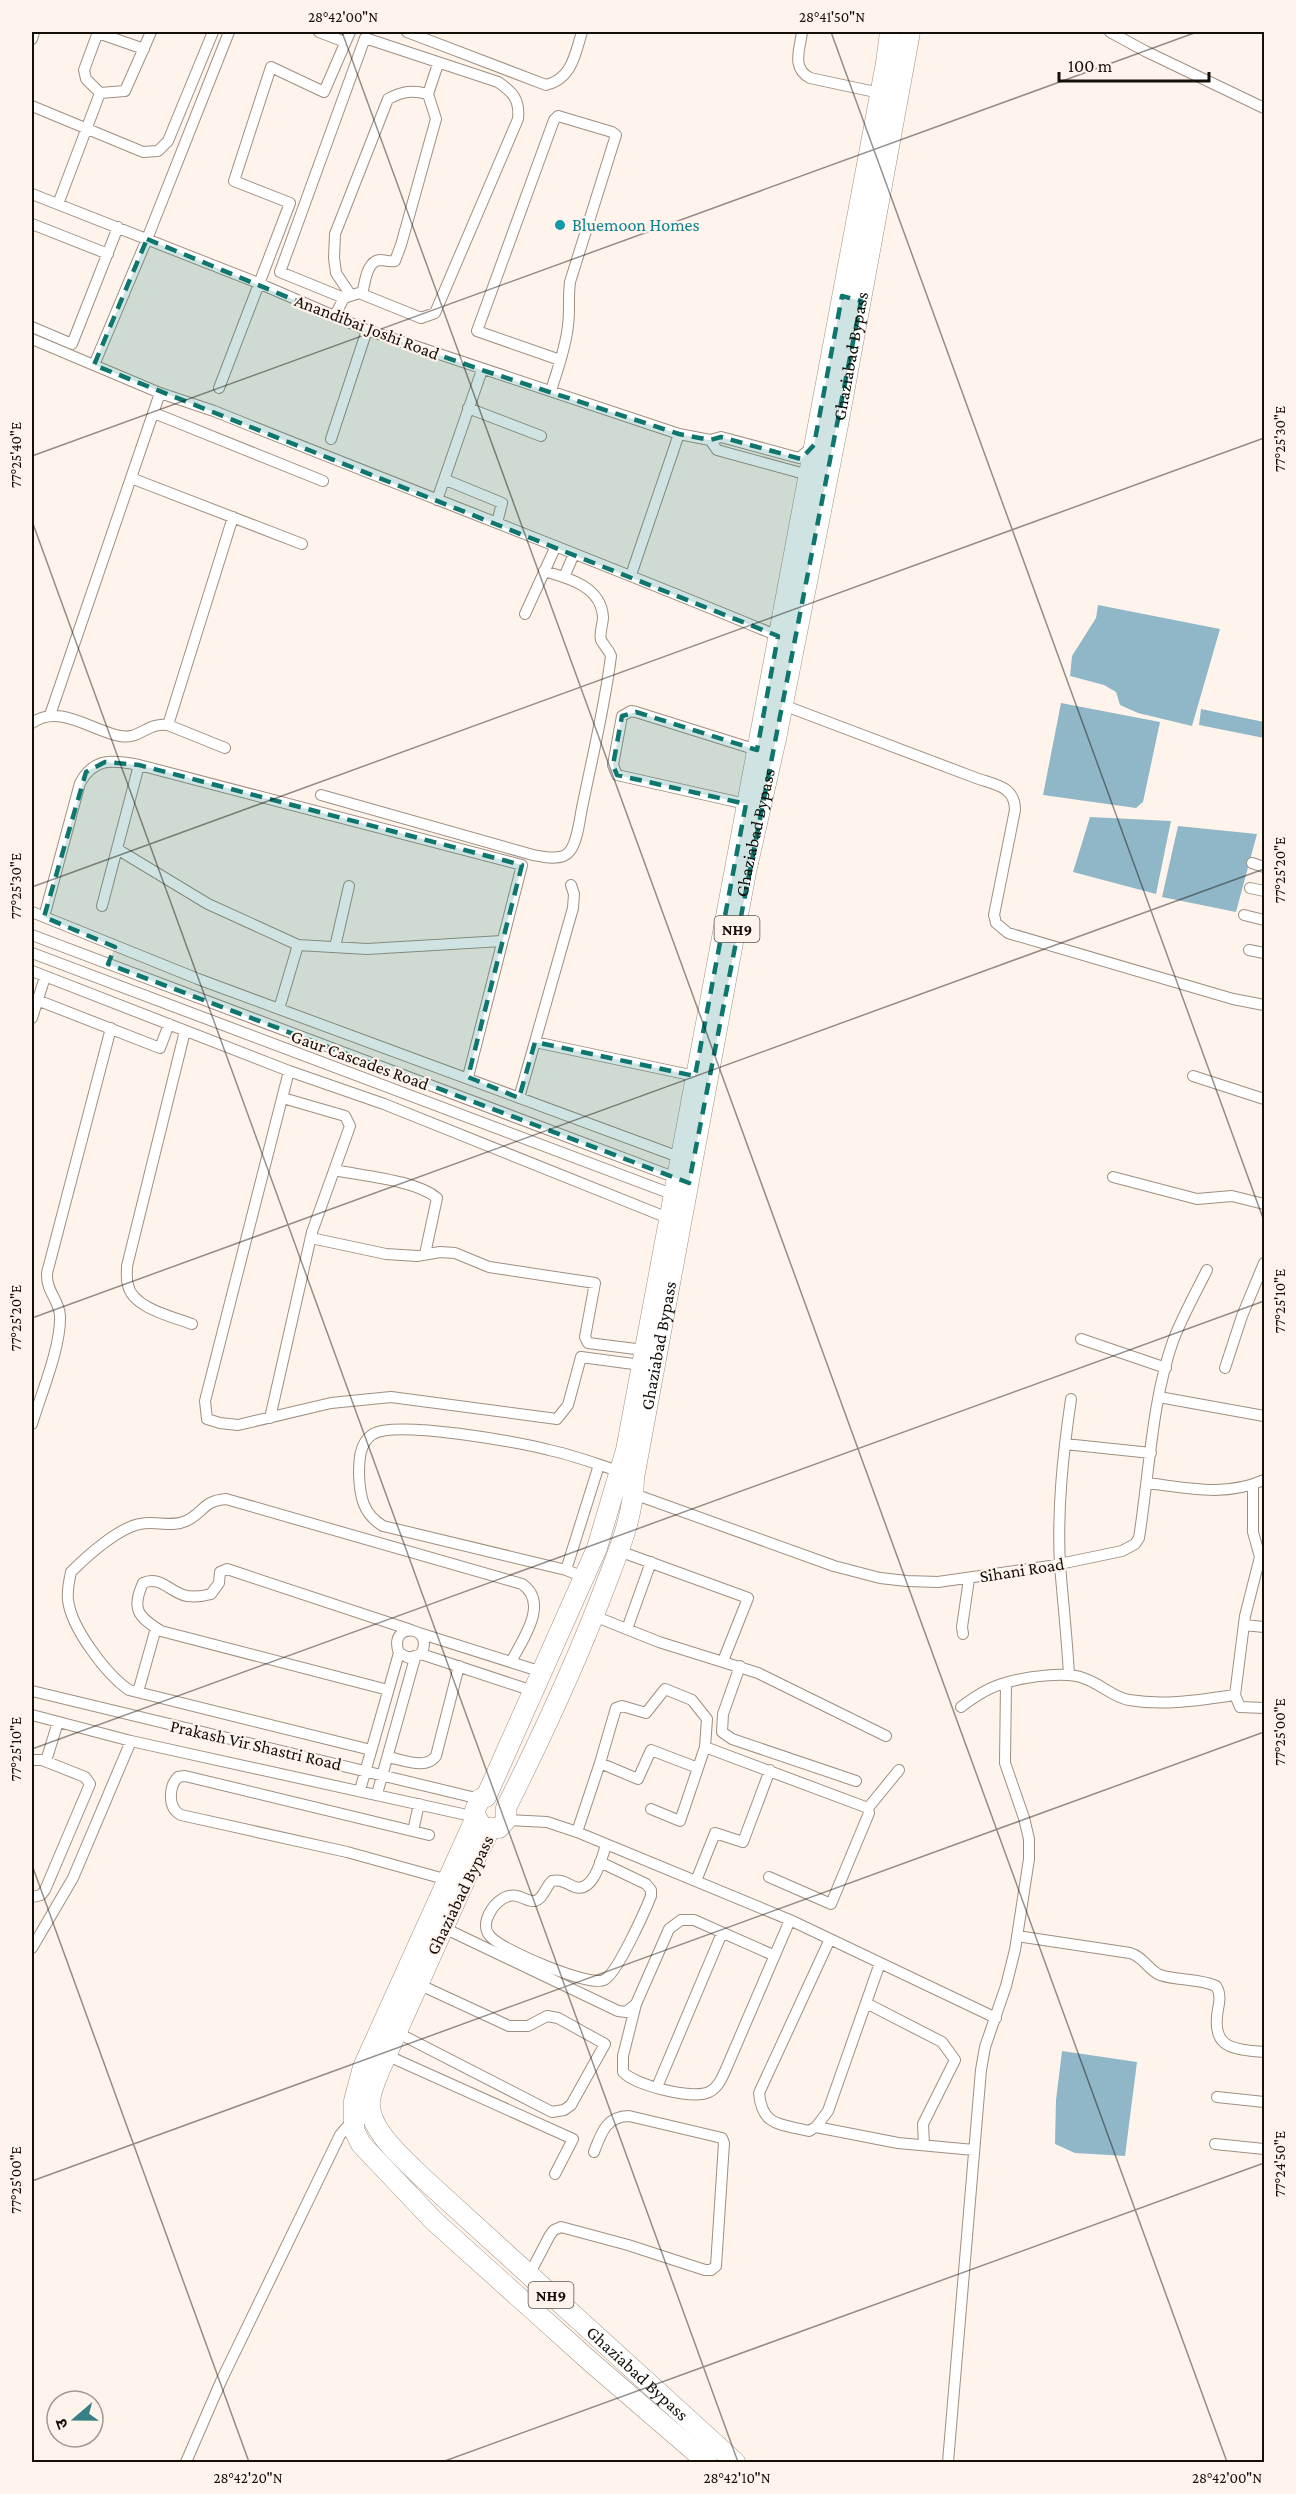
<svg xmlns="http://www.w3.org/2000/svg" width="1296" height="2494" viewBox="0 0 1296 2494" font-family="'Crimson Pro','Noto Sans Devanagari',serif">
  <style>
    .water { fill: #90b7c8 }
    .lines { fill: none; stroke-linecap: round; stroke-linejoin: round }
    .street-casing { stroke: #9f8f81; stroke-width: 12 }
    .highway-casing { stroke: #9f8f81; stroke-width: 21 }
    .street { stroke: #fff; stroke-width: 10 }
    .highway { stroke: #fff; stroke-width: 20 }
    .marked { fill: #0f766e; fill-opacity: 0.2; stroke: #0f766e; stroke-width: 4.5; stroke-dasharray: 12 8; stroke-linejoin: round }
    .ticks { fill: none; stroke: #140e09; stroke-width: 1.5; stroke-opacity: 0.45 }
    .culture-dot { fill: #0f9aa8; stroke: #fff4eb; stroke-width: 2 }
    .labels { text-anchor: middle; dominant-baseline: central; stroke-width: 4.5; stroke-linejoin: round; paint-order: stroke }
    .shield { fill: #fff4eb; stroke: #5a534d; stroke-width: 1.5 }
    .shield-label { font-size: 16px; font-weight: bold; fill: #140e09 }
    .culture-label { font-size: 18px; fill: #0d838f; stroke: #fff4eb; text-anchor: start }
    .street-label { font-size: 18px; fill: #140e09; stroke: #fff4eb }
    .neatline { fill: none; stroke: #140e09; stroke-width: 2 }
    .ticks-label { font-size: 15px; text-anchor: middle; fill: #140e09 }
  </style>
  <rect width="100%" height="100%" fill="#fff4eb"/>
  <!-- water -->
  <path class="water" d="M 1098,605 L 1220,629 L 1192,726 L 1138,713 L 1120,705 L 1116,692 L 1104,685 L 1070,676 L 1072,656 L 1096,618 Z
    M 1061,703 L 1160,722 L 1143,802 L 1136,808 L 1043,795 Z
    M 1201,709 L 1264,722 L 1264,738 L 1199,725 Z
    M 1090,817 L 1171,821 L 1156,894 L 1073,872 Z
    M 1178,826 L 1257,834 L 1236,912 L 1162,897 Z
    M 1062,2051 L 1137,2062 L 1125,2156 L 1075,2153 L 1055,2144 L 1056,2100 Z"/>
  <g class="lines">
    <!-- street casing -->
    <g class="street-casing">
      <path id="street" d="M 319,32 L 345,42
        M 407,32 L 546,85 C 572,79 575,54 582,32
        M 802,32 C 800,49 791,68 810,78 L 880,93
        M 1110,32 L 1145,51 L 1264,108
        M 98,33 L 144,49
        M 32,39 L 34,32
        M 100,93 L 125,91 L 151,32
        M 32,106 L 143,152 L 158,151 L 168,141 L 213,32
        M 32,194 L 258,283 L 367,330 L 679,434 L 710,440 L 721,437 L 799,458 L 811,448
        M 58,204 L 100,93 L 86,79 L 84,70 L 98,32
        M 32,224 L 108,254
        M 350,294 L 336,273 L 334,258 L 335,234 L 388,99 C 403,91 412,90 428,94
        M 362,294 C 365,284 366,261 380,260 C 385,260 389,262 395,261 L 401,245 L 436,119 L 428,94 L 438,64
        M 334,317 L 344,298 L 359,293 L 421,318 L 435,313 L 518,119 C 520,100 513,92 498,82 L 365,38 L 280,272 L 344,298
        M 32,327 L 72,344 L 118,227
        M 32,339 L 160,393 L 214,411 C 402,487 591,558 778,636
        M 94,365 L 147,239 L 229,32
        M 219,388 L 290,203 L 234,181 L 271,67 L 324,92 L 350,32
        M 551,391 C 557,370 566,348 568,325 C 570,311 568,297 570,282 L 616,135 L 612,132 L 558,116 L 554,120 L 477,331 L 560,360
        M 468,408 L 541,436
        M 154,413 L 323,481
        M 331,439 L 367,330
        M 710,440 L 717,450 L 812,476
        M 131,478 L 302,544
        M 446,480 L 502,503 L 497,523
        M 437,500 L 482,370
        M 631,575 L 679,434
        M 564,577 L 574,554
        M 525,614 L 555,548
        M 783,705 L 976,778 C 995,785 1015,786 1015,810 L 994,915 L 996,923 L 1008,933 L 1233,999 L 1264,1005
        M 50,715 L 160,393
        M 32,723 C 59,703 92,731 120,736 C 140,740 147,722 168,725 L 225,748
        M 168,725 L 233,517
        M 321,795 L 533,855 C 543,857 562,861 569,852 C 578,843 580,815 583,803 C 593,754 605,705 611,656 C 609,650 604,646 601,640 C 599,633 603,624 603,617 C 601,586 568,578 544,571
        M 746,804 L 617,775 L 613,765 L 622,716 L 631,711 L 636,712 L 757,750
        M 117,849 L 208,904 L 298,945 L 279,1009
        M 1252,863 L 1264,867
        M 1250,888 L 1264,891
        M 102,906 L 139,765
        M 32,912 L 198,979 L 679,1157
        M 1244,915 L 1264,920
        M 44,917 L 80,783 C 94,757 113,760 139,765 L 522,865 L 468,1077
        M 32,935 L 679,1179
        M 298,945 L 367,949 L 502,941
        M 335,947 L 349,886
        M 1249,950 L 1264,953
        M 32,953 L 677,1196
        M 32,971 L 289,1071 L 384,1104 L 668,1218
        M 37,1000 L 160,1048 L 169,1024
        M 32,1018 L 45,977
        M 185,1031 L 127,1266 C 127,1272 126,1279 128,1285 C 132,1308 174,1317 192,1324
        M 535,1042 L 695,1076
        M 289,1071 L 205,1401 L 207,1419 L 220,1423 L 238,1425 L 331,1403 L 391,1397 L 557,1419 L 568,1405 L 581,1357 L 641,1365
        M 1193,1076 L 1264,1099
        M 519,1098 L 573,908 L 574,894 L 571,885
        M 334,1170 C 363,1176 416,1180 437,1198 L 425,1254
        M 1113,1177 L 1197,1199 L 1232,1196 L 1264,1204
        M 311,1238 L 386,1254 L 417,1256 L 440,1252 L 455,1253 L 489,1267 L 595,1283 L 585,1337 L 588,1343 L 644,1350
        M 1081,1339 L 1166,1368
        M 1225,1368 L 1242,1316 L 1264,1263
        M 1159,1397 L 1264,1416
        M 270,1418 L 312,1232 L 350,1126 L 345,1116 L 283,1098
        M 32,1424 C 41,1394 61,1347 60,1316 C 59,1299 46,1292 47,1273 L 111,1028
        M 1065,1444 L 1151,1453
        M 1147,1483 C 1188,1488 1225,1497 1264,1480
        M 1253,1485 L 1253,1532 L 1260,1557 L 1245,1616 L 1235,1695 L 1240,1707 L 1264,1708
        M 634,1494 L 834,1566 L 880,1578 L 907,1581 L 938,1582 L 1050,1566 L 1122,1551 L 1135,1544 L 1139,1538 C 1149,1475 1152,1400 1173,1341 C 1182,1317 1195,1294 1207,1270
        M 619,1551 L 748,1598 L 723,1661
        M 566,1570 L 599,1465
        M 584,1577 L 566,1570 L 383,1526 C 363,1514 360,1497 359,1475 C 359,1461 359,1443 373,1434 C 396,1420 520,1442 549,1450 C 573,1455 596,1464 619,1471
        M 594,1616 L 659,1642 L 758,1673 L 886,1736
        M 1244,1625 L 1264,1627
        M 627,1629 L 651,1562
        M 419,1633 L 542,1672
        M 963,1634 L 962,1627 L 969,1579
        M 421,1654 L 533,1691
        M 740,1666 L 723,1714 L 722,1732 L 732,1739 L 856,1781
        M 1069,1675 C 1067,1638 1063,1602 1060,1565 C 1057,1509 1063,1454 1071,1399
        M 388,1690 L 161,1631 C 138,1617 131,1609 143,1583 C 161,1575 170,1593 187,1596 C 195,1597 204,1596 211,1594 L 219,1583 L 220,1572 L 227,1569 L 411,1630
        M 32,1691 L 480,1799
        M 138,1692 L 156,1628
        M 961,1707 C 974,1697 989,1687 1005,1683 C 1024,1677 1066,1671 1083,1678 C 1100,1683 1112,1697 1129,1700 C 1165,1706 1199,1700 1235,1695
        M 32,1715 L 131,1741 L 476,1817
        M 371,1750 L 129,1690 C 107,1675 71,1628 68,1600 C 67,1591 69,1581 71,1572 C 87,1556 118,1528 140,1524 C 155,1520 171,1528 186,1521 C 204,1513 202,1501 226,1499 L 522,1584 C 550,1603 522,1640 511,1662
        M 388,1757 C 404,1760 426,1770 436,1756 L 459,1666
        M 32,1760 L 42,1760 L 85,1777 L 90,1784 L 45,1890 L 41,1895 L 32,1897
        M 46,1761 L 58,1722
        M 600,1763 L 638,1779 L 651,1750 L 698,1768 L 705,1747
        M 360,1790 L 399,1653 C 387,1621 436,1625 421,1654 L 409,1658 L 399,1653
        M 377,1794 L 415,1658
        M 868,1808 L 899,1770
        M 651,1809 L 680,1821 L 698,1768
        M 506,1820 L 547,1822 L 577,1832 L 790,1920 L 996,2018
        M 413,1831 L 419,1804
        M 577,1832 L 600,1763 L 616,1708 L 622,1706 L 646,1713 L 665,1689 L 692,1700 L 707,1719 L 705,1747 L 868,1808 L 869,1813 L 831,1904 L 769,1877
        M 429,1835 L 185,1776 L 178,1777 C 169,1786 167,1808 181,1815 L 347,1852 L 448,1880
        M 600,1862 L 646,1884 L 651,1890 L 651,1896 C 645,1911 617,1974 604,1980 C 589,1987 501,1950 490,1936 C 486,1932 485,1925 487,1919 C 491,1907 503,1893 517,1896 C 523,1897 528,1902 535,1901 C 543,1899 546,1886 552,1881 C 562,1879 567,1884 575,1887 C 594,1893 602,1857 606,1845
        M 696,1881 L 715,1833 L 743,1842 L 770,1770
        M 444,1928 L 618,2011 L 626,2012 L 636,2004 L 669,1929 L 681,1920 L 694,1920 L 773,1955
        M 1017,1936 L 1130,1953 C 1144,1957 1148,1970 1160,1975 C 1178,1981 1199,1978 1216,1986 C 1221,1993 1220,2001 1218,2009 C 1211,2048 1231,2049 1264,2052
        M 830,1939 L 759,2093 C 762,2127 781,2124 809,2131 L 816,2127 L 828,2111 L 880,1963
        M 32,1948 L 73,1878 L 131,1741
        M 866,2003 L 942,2042 L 955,2060 L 923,2124 L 924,2145
        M 636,2004 L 623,2056 L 623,2072 C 635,2085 692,2100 709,2092 C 718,2088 722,2078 726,2069 L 790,1920
        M 396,2032 L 552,2112 L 564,2110 L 571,2105 L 605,2044 L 558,2018 L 547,2016 L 528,2026 L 509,2026 L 418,1984
        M 386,2055 L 573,2139 L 555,2174
        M 657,2087 L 722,1933
        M 1217,2097 L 1264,2102
        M 816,2127 L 898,2143 L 974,2150
        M 1215,2144 L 1264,2149
        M 529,2275 L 550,2235 L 554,2230 L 561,2227 L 628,2245 L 705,2270 L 711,2270 L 716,2266 L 724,2143 L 722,2138 L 629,2116 C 606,2116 601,2134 594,2152
        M 186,2462 L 222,2379 L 340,2135 L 353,2120
        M 948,2462 L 981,2070 L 985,2047 L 1006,1986 L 1015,1950 L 1029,1859 L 1029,1839 L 1024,1818 L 1005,1763 L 1006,1683"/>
    </g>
    <!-- highway casing -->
    <g class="highway-casing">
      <g id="highway">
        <path id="s1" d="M 476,1817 L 483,1828 L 499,1828 L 506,1820 L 506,1808 C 543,1734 577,1661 606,1584 C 619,1550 634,1515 634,1478 L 746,872 L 776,739 L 838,425 L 910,32"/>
        <path id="s2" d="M 490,1829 L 469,1871 L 382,2065 C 377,2077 371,2089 370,2101 C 367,2129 405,2160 424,2179 L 735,2462"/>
        <path d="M 707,2462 L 592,2363 L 434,2221 L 361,2144 L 354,2130 L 354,2101 L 363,2067 L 476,1817 L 475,1810 L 480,1799 L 486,1797 L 597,1548 L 626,1450 L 886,63 L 890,32"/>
      </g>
    </g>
    <!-- street -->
    <use href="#street" class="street"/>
    <!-- highway -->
    <use href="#highway" class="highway"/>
  </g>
  <!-- marked area -->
  <path class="marked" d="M 147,239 L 367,330 L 482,370 L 679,434 L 710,440 L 721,437 L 801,459 L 814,445 L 842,296 L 861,301 L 689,1183 L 108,964 L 115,947 L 44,917 L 86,772 L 105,762 L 139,765 L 522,865 L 468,1077 L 519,1098 L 535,1042 L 695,1076 L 746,804 L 617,775 L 613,765 L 622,716 L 636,712 L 757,750 L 778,636 L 94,365 Z"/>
  <!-- ticks -->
  <path class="ticks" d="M 342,32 L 1227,2462M 831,32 L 1264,1221M 32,456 L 1197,32M 32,521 L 738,2462M 32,887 L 1264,438M 32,1318 L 1264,869M 32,1749 L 1264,1301M 32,1865 L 249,2462M 32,2181 L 1264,1732M 442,2462 L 1264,2163"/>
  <!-- markers -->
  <circle class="culture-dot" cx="560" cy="225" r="6"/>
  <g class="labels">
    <!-- shield labels -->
    <g class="shield">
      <rect x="714.5" y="916" width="45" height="26" rx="4.5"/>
      <rect x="528.5" y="2282" width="45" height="26" rx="4.5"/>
    </g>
    <g class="shield-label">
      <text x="737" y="929">NH9</text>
      <text x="551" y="2295">NH9</text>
    </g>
    <!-- culture labels -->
    <g class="culture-label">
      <text x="572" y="225">Bluemoon Homes</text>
    </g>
    <!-- street labels -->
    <g class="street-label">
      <text transform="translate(367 327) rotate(21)">Anandibai Joshi Road</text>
      <text stroke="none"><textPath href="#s1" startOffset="1550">Ghaziabad Bypass</textPath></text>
      <text stroke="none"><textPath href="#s1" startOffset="1064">Ghaziabad Bypass</textPath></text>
      <text transform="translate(360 1060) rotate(20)">Gaur Cascades Road</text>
      <text stroke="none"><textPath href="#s1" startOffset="542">Ghaziabad Bypass</textPath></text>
      <text transform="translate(1022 1570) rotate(-9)">Sihani Road</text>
      <text transform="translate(256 1745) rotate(13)">Prakash Vir Shastri Road</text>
      <text transform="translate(460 1895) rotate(-64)">Ghaziabad Bypass</text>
      <text stroke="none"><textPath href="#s2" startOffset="684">Ghaziabad Bypass</textPath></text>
    </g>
  </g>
  <!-- border -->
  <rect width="1296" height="2494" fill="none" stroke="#fff4eb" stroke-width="66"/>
  <!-- north arrow -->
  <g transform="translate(75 2419) rotate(250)"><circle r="28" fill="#fff4eb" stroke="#a19891" stroke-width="1.5"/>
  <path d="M0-4.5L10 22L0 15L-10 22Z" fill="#378085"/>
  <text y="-9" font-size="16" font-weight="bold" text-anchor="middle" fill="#140e09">उ</text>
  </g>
  <!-- scale -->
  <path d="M1059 72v9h150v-9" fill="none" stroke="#140e09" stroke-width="3"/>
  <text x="1068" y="72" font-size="18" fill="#140e09" stroke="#fff4eb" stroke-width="4.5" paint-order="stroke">100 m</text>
  <rect x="33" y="33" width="1230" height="2428" class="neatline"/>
  <g class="ticks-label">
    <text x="343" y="22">28°42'00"N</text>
    <text x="832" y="22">28°41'50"N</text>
    <text transform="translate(1280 439) rotate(-90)" y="5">77°25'30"E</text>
    <text transform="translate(16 455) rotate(-90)" y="5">77°25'40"E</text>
    <text transform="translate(1280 870) rotate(-90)" y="5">77°25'20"E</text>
    <text transform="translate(16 886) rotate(-90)" y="5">77°25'30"E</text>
    <text transform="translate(1280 1301) rotate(-90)" y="5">77°25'10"E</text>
    <text transform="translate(16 1318) rotate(-90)" y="5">77°25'20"E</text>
    <text transform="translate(1280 1732) rotate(-90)" y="5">77°25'00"E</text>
    <text transform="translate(16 1749) rotate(-90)" y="5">77°25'10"E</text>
    <text transform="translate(1280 2164) rotate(-90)" y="5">77°24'50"E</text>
    <text transform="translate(16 2180) rotate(-90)" y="5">77°25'00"E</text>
    <text x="248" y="2483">28°42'20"N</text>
    <text x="737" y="2483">28°42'10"N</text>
    <text x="1227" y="2483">28°42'00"N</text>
  </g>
</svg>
